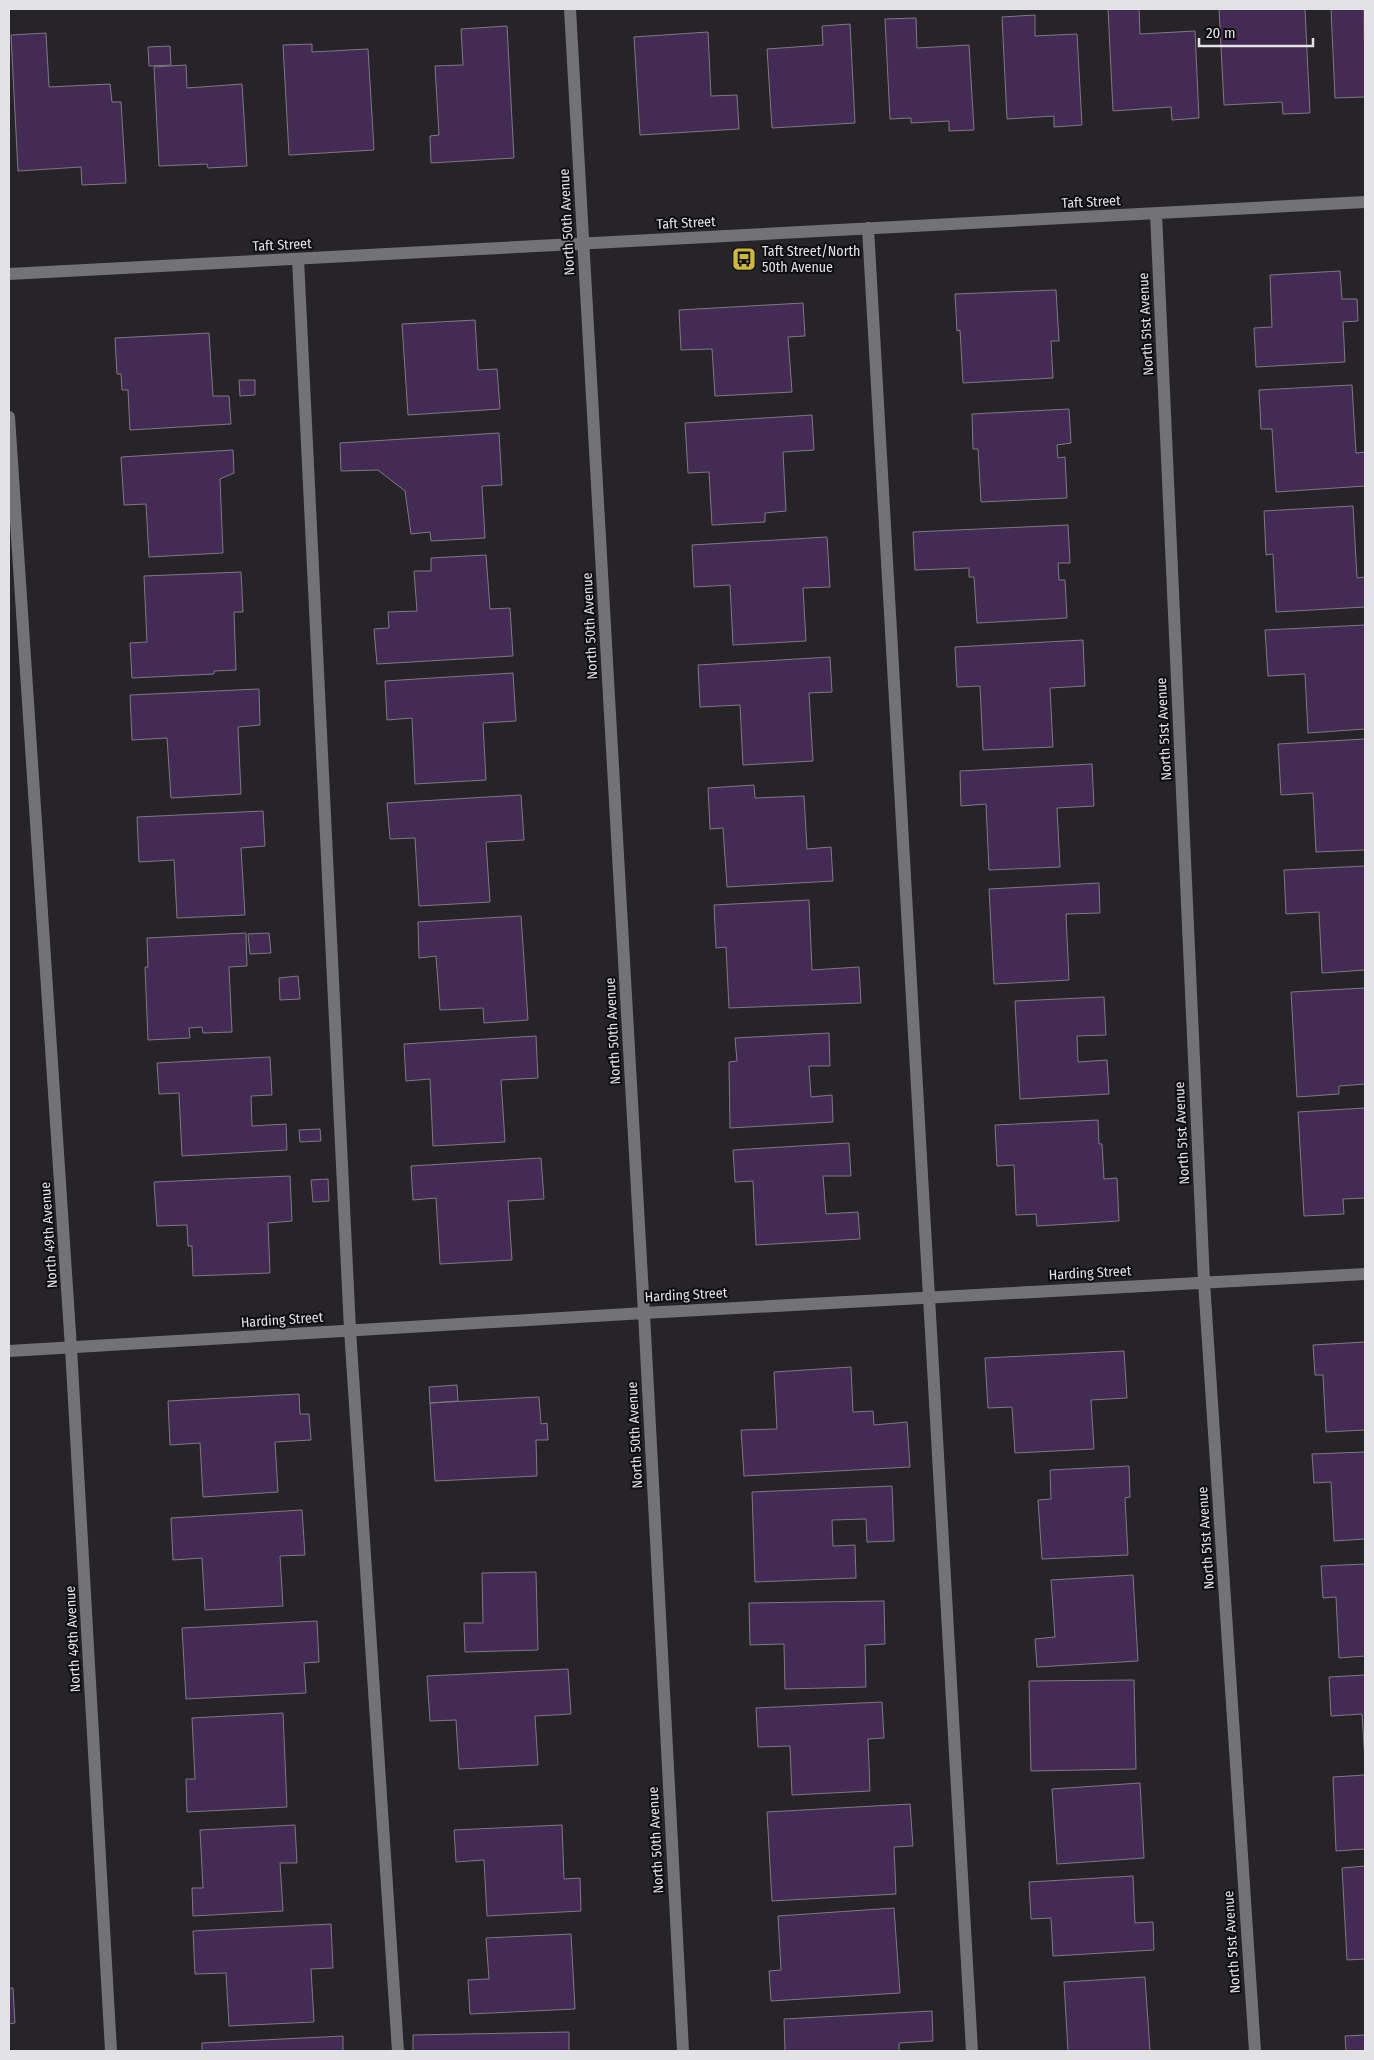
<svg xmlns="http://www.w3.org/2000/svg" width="1374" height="2060" viewBox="0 0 1374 2060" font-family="'Fira Sans Condensed',sans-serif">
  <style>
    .building { fill: #442b56; stroke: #7c7a7f }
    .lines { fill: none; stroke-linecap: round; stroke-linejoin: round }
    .minor { stroke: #737274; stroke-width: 12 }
    .labels { text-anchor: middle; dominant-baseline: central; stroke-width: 4; stroke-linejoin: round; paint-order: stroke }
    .street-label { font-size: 14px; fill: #e3e2e5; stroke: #0e0d0f }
    .poi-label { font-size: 14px; fill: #e3e2e5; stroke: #0e0d0f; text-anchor: start }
  </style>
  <rect width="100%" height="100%" fill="#262428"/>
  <!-- building -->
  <path class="building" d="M 1108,9 L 1139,9 L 1140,34 L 1195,31 L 1199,118 L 1172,120 L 1171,107 L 1113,111 Z
    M 1219,9 L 1305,9 L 1310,113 L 1283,114 L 1282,102 L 1224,105 Z
    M 1331,9 L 1364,9 L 1365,97 L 1335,98 Z
    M 1035,15 L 1035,36 L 1077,34 L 1082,125 L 1054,127 L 1054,116 L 1007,119 L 1002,17 Z
    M 916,18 L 917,48 L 969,45 L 974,130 L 949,131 L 949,121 L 911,123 L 911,118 L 890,119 L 885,19 Z
    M 850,24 L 855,123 L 772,128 L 767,49 L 823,45 L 822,26 Z
    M 507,26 L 514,158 L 431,163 L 430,136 L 439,135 L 435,66 L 463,65 L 461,29 Z
    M 708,32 L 711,96 L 737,95 L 739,129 L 640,135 L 634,37 Z
    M 46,33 L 49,87 L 110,84 L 112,102 L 121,102 L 126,183 L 82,185 L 81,167 L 18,171 L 11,35 Z
    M 312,44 L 312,52 L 368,49 L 374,150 L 289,155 L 283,45 Z
    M 170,46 L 171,65 L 149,66 L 148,47 Z
    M 186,65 L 187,88 L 242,84 L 247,166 L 208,168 L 207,164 L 159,166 L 154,67 Z
    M 1340,271 L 1342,299 L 1357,299 L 1358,321 L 1343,322 L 1345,362 L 1256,367 L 1254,328 L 1272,327 L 1270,275 Z
    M 1056,290 L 1059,341 L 1051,341 L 1053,378 L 963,383 L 960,330 L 957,331 L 955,294 Z
    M 803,303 L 805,336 L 788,337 L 792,392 L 715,396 L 712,349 L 681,350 L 679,310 Z
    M 475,320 L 478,370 L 497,369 L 500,409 L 408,415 L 402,324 Z
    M 209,333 L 213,396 L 229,396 L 231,424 L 130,430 L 128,390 L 122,390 L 121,374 L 117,374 L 115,338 Z
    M 239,380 L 255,380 L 255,395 L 240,396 Z
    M 1352,385 L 1356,453 L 1365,452 L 1365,486 L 1276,492 L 1272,429 L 1261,429 L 1259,390 Z
    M 1069,409 L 1071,443 L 1057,445 L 1058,458 L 1065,457 L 1067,498 L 981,502 L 978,449 L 973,449 L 972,414 Z
    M 812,415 L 814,450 L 783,452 L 786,511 L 765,513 L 765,522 L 712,525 L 709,472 L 688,473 L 685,423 Z
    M 499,433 L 502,485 L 482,486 L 485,538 L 431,541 L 430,532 L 411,534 L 405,491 L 378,470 L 341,471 L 340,443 Z
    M 233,450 L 234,473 L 220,479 L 223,553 L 149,557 L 146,504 L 124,505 L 121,457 Z
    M 1353,506 L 1357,578 L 1365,577 L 1365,607 L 1276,612 L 1273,554 L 1266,555 L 1264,511 Z
    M 1068,525 L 1070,563 L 1058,563 L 1059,580 L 1065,580 L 1067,618 L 977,623 L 974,577 L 969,577 L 969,568 L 915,570 L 913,532 Z
    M 827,537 L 830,587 L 803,588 L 806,641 L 733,645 L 730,585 L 694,587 L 692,545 Z
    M 486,555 L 490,609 L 510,608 L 513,656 L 377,664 L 374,629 L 389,628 L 388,612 L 417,611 L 414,571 L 431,571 L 431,558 Z
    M 241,572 L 243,612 L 234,612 L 236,670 L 214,671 L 214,674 L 132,678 L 130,643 L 147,642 L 144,576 Z
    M 1365,625 L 1365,729 L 1308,733 L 1305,674 L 1268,676 L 1265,630 Z
    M 1083,640 L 1085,686 L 1050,688 L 1053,747 L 983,750 L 980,686 L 957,687 L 955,647 Z
    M 830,657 L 832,692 L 809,693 L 813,761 L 743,765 L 740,705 L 700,707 L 698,665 Z
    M 513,673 L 516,721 L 483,723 L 486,780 L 415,784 L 412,718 L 387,720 L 385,681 Z
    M 259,689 L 260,725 L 238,727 L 241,794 L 171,798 L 167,738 L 132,740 L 130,695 Z
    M 1365,739 L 1365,850 L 1316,852 L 1313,793 L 1281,795 L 1278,744 Z
    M 1092,764 L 1094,806 L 1057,808 L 1060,867 L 989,870 L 986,804 L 961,806 L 960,771 Z
    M 754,785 L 755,798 L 804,796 L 807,849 L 831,847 L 833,881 L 727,887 L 723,828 L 710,829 L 708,788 Z
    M 521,795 L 524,840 L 486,842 L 490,902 L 419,906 L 415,838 L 390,839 L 387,803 Z
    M 263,811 L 265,846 L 241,848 L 245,915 L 177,918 L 174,860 L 139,862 L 137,817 Z
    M 1365,866 L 1365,970 L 1322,973 L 1319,912 L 1286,914 L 1284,870 Z
    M 1099,883 L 1100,913 L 1066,914 L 1069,980 L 994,984 L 989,889 Z
    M 809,900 L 812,970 L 859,967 L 861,1003 L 729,1008 L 726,947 L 716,948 L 714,905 Z
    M 521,916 L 528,1020 L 484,1023 L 483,1008 L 440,1010 L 436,956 L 419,958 L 418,922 Z
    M 246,933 L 247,966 L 229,967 L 232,1032 L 203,1033 L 202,1027 L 189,1028 L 190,1038 L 148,1040 L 145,967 L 148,967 L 147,938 Z
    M 269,933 L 271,953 L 250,954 L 248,934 Z
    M 298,976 L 300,999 L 280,1000 L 279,978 Z
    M 1365,988 L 1365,1084 L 1339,1086 L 1339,1094 L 1297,1097 L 1291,992 Z
    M 1104,997 L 1106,1035 L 1077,1036 L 1078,1062 L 1107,1060 L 1109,1094 L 1020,1099 L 1015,1001 Z
    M 829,1033 L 830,1066 L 809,1066 L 811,1097 L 832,1095 L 833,1122 L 730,1128 L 729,1062 L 737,1061 L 735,1038 Z
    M 536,1036 L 538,1078 L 501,1080 L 505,1142 L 433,1146 L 430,1079 L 406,1081 L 404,1044 Z
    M 270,1057 L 272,1095 L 251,1096 L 252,1126 L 286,1124 L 287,1150 L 182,1156 L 179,1093 L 159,1094 L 157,1063 Z
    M 1365,1108 L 1365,1198 L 1343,1199 L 1344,1214 L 1304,1216 L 1298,1112 Z
    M 1098,1120 L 1099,1144 L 1102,1144 L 1104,1179 L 1117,1178 L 1119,1221 L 1037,1226 L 1036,1214 L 1016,1215 L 1014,1165 L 997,1166 L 995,1125 Z
    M 320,1129 L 321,1141 L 300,1142 L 299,1130 Z
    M 849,1143 L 851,1176 L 823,1176 L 826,1214 L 858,1212 L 860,1239 L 756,1245 L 753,1181 L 735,1182 L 733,1150 Z
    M 541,1158 L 544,1199 L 508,1201 L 512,1260 L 440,1264 L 436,1198 L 413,1200 L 411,1166 Z
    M 290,1176 L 292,1221 L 268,1223 L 270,1273 L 193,1276 L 192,1246 L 188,1246 L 187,1225 L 157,1226 L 154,1182 Z
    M 328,1179 L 329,1201 L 313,1202 L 311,1180 Z
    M 1365,1342 L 1365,1430 L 1326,1432 L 1323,1375 L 1315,1375 L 1313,1345 Z
    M 1124,1351 L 1127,1398 L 1091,1400 L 1094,1449 L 1015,1453 L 1012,1407 L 988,1408 L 985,1358 Z
    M 851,1367 L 853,1412 L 873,1411 L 874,1425 L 907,1422 L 910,1467 L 744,1476 L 741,1430 L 777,1429 L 774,1372 Z
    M 457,1385 L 458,1401 L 430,1403 L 429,1387 Z
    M 299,1394 L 300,1414 L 309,1414 L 311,1440 L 275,1442 L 278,1492 L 203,1497 L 200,1443 L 170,1445 L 168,1401 Z
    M 539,1397 L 541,1424 L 547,1423 L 548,1440 L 536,1440 L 537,1476 L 435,1481 L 430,1403 Z
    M 1365,1452 L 1365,1539 L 1334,1541 L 1331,1482 L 1314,1483 L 1312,1454 Z
    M 1129,1466 L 1130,1497 L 1125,1498 L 1128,1555 L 1042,1559 L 1038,1500 L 1051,1499 L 1050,1470 Z
    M 892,1486 L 894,1541 L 867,1542 L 866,1519 L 832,1520 L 833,1546 L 855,1545 L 856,1578 L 755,1582 L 752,1492 Z
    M 302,1510 L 305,1555 L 280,1556 L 283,1606 L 205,1610 L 202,1558 L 173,1560 L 171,1518 Z
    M 1365,1564 L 1365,1656 L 1339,1658 L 1336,1597 L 1323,1598 L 1321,1566 Z
    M 536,1572 L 538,1650 L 465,1652 L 464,1623 L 483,1623 L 482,1573 Z
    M 1133,1575 L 1138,1661 L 1037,1667 L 1035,1639 L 1055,1637 L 1051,1580 Z
    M 884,1601 L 885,1644 L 865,1645 L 866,1687 L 785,1689 L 784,1644 L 750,1645 L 749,1603 Z
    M 317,1621 L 319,1662 L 304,1663 L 306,1693 L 186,1699 L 182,1628 Z
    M 568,1669 L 571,1714 L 535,1716 L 538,1765 L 459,1769 L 456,1720 L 430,1721 L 427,1676 Z
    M 1365,1675 L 1365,1761 L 1362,1714 L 1331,1716 L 1329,1677 Z
    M 1134,1680 L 1136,1769 L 1031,1771 L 1029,1681 Z
    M 882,1702 L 884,1738 L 868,1739 L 870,1791 L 792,1795 L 790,1746 L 758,1747 L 756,1708 Z
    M 283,1713 L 287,1807 L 187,1812 L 186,1779 L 195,1779 L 192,1718 Z
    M 1365,1775 L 1365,1849 L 1336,1851 L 1333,1777 Z
    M 1140,1783 L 1144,1858 L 1057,1864 L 1052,1789 Z
    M 910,1804 L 913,1846 L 894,1847 L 896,1894 L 772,1901 L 767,1812 Z
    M 295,1825 L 297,1863 L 280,1863 L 283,1911 L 193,1916 L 192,1888 L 203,1888 L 200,1830 Z
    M 562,1825 L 564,1879 L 580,1878 L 581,1911 L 487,1916 L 484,1860 L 456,1862 L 454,1830 Z
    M 1365,1866 L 1365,1959 L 1347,1960 L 1342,1868 Z
    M 1133,1876 L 1135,1923 L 1153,1922 L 1154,1950 L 1053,1956 L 1051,1918 L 1031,1919 L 1029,1882 Z
    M 894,1908 L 900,1993 L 771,2001 L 769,1971 L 781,1970 L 778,1916 Z
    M 331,1924 L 333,1968 L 311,1969 L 314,2022 L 229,2026 L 226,1973 L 195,1974 L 193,1931 Z
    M 571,1934 L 575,2009 L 470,2014 L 468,1980 L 489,1979 L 486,1938 Z
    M 1145,1977 L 1150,2051 L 1068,2051 L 1064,1982 Z
    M 9,1988 L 13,1988 L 15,2023 L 9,2024 Z
    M 932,2011 L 933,2041 L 899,2043 L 899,2051 L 785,2051 L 784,2019 Z
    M 569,2032 L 569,2051 L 413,2051 L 413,2035 Z
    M 1365,2035 L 1365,2051 L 1346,2051 L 1345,2036 Z
    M 343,2036 L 343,2051 L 202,2051 L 202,2043 Z"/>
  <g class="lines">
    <!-- minor -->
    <path class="minor" d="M 570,9 L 644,1313 L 683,2051
      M 1156,213 L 1204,1282 L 1255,2051
      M 868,228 L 972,2051
      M 298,259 L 350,1330 L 398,2051
      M 9,274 L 1365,202
      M 9,417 L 71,1348 L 111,2051
      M 9,1351 L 644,1313 L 1365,1274"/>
  </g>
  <!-- icons -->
  <defs>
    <g id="bus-square" transform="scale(1.25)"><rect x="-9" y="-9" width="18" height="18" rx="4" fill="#cdb938" stroke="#0e0d0f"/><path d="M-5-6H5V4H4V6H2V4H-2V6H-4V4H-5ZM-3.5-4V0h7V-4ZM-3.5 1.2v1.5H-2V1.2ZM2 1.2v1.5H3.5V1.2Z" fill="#111"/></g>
  </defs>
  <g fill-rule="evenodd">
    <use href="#bus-square" x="744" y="259"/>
  </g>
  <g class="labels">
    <!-- street labels -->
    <g class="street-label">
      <text transform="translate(1091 202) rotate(-3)">Taft Street</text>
      <text transform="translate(567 222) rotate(-93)">North 50th Avenue</text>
      <text transform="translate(686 223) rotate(-3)">Taft Street</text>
      <text transform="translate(282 245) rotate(-3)">Taft Street</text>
      <text transform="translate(1146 324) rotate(-93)">North 51st Avenue</text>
      <text transform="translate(590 626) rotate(-93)">North 50th Avenue</text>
      <text transform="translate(1164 729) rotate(-93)">North 51st Avenue</text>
      <text transform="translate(613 1031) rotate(-93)">North 50th Avenue</text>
      <text transform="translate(1182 1133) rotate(-93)">North 51st Avenue</text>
      <text transform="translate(49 1235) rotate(-94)">North 49th Avenue</text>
      <text transform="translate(1090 1273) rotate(-3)">Harding Street</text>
      <text transform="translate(686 1295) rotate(-3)">Harding Street</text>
      <text transform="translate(282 1320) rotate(-4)">Harding Street</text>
      <text transform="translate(635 1435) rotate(-93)">North 50th Avenue</text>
      <text transform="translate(1206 1538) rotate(-94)">North 51st Avenue</text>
      <text transform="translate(73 1639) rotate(-93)">North 49th Avenue</text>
      <text transform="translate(656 1840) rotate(-93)">North 50th Avenue</text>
      <text transform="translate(1232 1942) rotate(-94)">North 51st Avenue</text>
    </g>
    <!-- poi labels -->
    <g class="poi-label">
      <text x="762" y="251">Taft Street/North<tspan x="762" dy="16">50th Avenue</tspan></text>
    </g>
  </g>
  <!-- border -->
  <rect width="1374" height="2060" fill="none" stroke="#e3e2e5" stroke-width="20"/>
  <!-- scale -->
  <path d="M1199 38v8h114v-8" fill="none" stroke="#e3e2e5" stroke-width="2.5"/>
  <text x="1206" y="38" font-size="15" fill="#e3e2e5" stroke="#0e0d0f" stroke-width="4" paint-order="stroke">20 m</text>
</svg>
